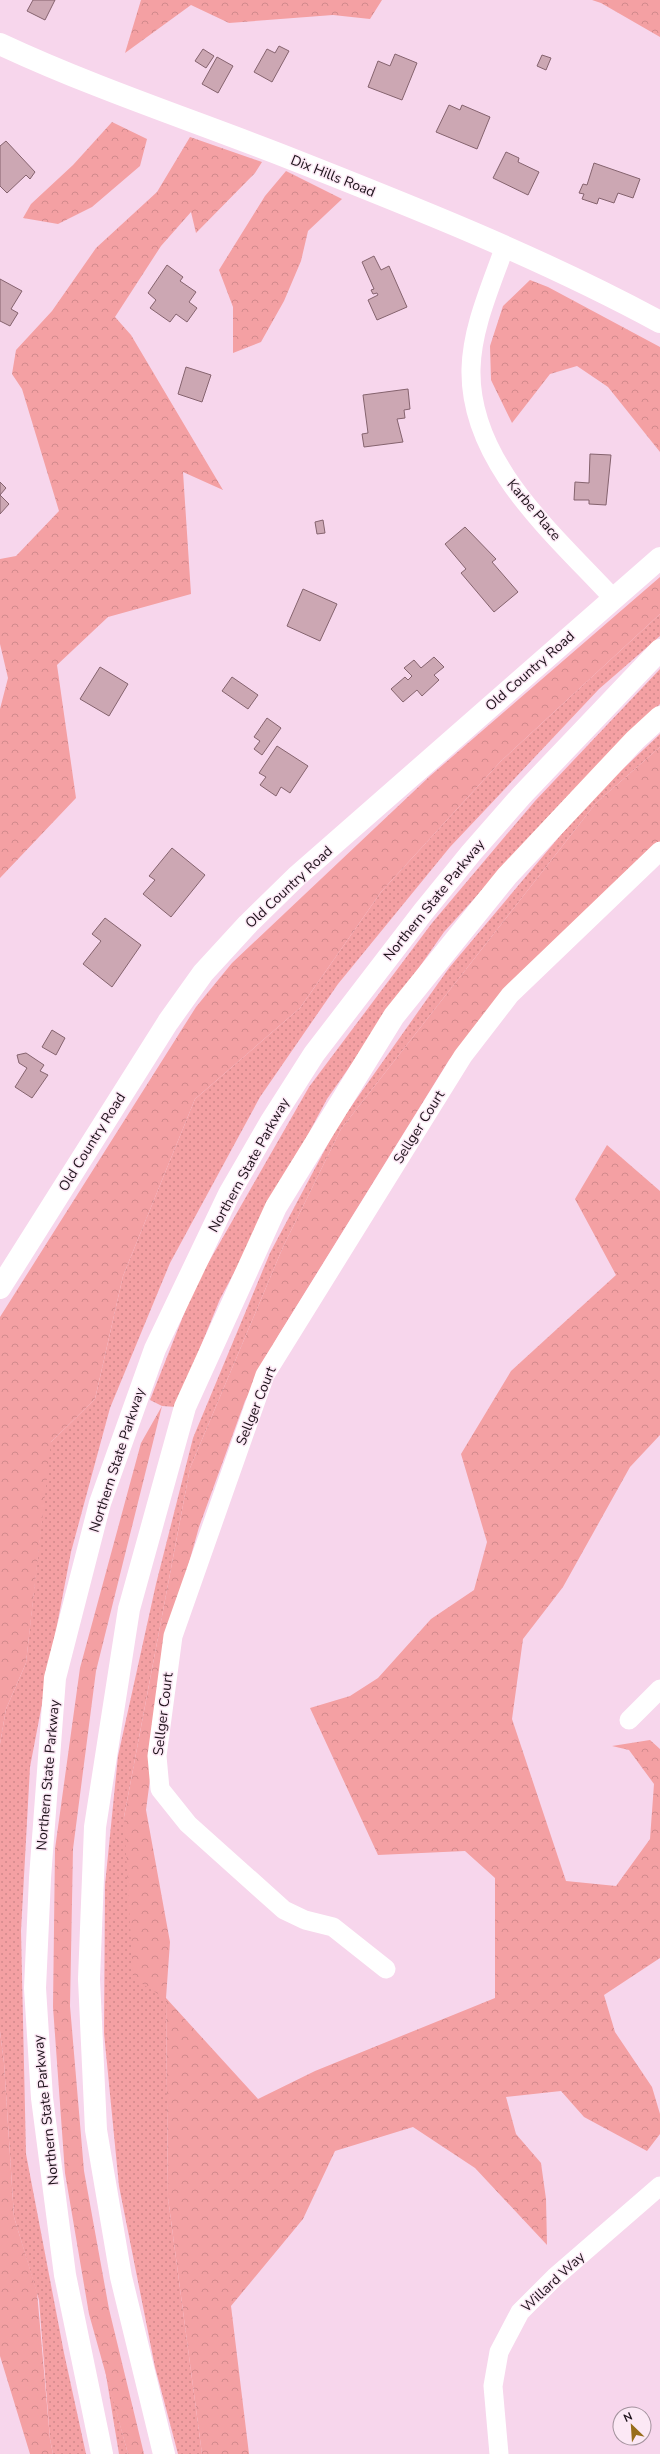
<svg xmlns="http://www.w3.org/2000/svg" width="660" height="2454" viewBox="0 0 660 2454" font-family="'Nunito Sans',sans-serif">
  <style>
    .grass { fill: url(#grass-dots) }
    .forest { fill: url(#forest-crowns) }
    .building { fill: #cca7b3; stroke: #85636e }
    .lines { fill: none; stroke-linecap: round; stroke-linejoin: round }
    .minor { stroke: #fff; stroke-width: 19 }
    .tertiary { stroke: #fff; stroke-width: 22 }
    .secondary { stroke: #fff; stroke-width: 22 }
    .motorway { stroke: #fff; stroke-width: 22 }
    .labels { text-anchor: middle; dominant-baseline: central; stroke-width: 3; stroke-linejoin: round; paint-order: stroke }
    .street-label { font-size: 14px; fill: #1d121a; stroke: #fce8f5 }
  </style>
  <defs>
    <pattern id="grass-dots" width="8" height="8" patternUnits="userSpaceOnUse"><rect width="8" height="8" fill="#f4a0a3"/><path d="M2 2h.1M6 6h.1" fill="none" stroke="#d1898c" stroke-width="1.8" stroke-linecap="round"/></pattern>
    <pattern id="forest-crowns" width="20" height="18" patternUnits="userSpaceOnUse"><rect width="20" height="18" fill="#f4a0a3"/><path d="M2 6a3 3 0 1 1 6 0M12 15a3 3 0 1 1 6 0" fill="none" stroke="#d1898c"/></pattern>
  </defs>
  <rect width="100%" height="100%" fill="#f7d6ec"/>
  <!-- grass -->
  <path class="grass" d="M 660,614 L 660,636 L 599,689 L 450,847 L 338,984 L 260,1097 L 170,1263 L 110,1408 L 71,1552 L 30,1767 L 21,1931 L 26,2154 L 64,2353 L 86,2454 L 53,2454 L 50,2439 L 39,2300 L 14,2217 L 4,2063 L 0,2031 L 0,1744 L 6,1709 L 26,1663 L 50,1443 L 95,1399 L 123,1276 L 195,1099 L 300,1008 L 381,892 L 501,761 Z
    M 660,669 L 660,704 L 550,815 L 444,932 L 327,1099 L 220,1299 L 176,1407 L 162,1406 L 150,1400 L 195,1286 L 309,1087 L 432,923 L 535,801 Z
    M 660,734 L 660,747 L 596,803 L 341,1129 L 283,1247 L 190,1468 L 124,1817 L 166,1998 L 168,2198 L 202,2454 L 178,2454 L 155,2367 L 119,2186 L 104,2033 L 105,1885 L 118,1756 L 156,1584 L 193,1438 L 270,1253 L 338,1125 L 449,968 L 591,799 Z
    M 105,2369 L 128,2454 L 119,2454 Z"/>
  <!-- forest -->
  <path class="forest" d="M 141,0 L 382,0 L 370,19 L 333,15 L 229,23 L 191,5 L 125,53 Z
    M 592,0 L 660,0 L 660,37 L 601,3 Z
    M 112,122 L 147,139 L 140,166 L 92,207 L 58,224 L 23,218 L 31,204 L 73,165 Z
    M 190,137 L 262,162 L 255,173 L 196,233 L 191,212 L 161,246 L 115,317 L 131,335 L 223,490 L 183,472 L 191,594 L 108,617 L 57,665 L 76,798 L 0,878 L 0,709 L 8,678 L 0,644 L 0,559 L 16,556 L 59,511 L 22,389 L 12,374 L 16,350 L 52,311 L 96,248 L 157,192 Z
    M 286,171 L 342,199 L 308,231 L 301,261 L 284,301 L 261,342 L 233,353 L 233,307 L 219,270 L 265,196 Z
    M 530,280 L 548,287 L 660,347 L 660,452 L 608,387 L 577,366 L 550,374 L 512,423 L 491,380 L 490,346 L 503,306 Z
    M 660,577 L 660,614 L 501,761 L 381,892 L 300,1008 L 195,1099 L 123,1276 L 95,1399 L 51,1442 L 26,1663 L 6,1709 L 0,1744 L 0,1317 L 196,1007 L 232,963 L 430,776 Z
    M 660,747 L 660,845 L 494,1004 L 449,1060 L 278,1336 L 245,1401 L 199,1527 L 169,1634 L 146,1810 L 170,1942 L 166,1998 L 258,2099 L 315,2071 L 495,1998 L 495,1878 L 465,1851 L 378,1855 L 310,1708 L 350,1696 L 378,1678 L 431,1619 L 474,1590 L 487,1542 L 461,1454 L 511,1371 L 616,1275 L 575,1199 L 607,1145 L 660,1191 L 660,1435 L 630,1467 L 563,1587 L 523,1639 L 512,1719 L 566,1881 L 616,1886 L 650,1839 L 654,1784 L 629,1750 L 612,1746 L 650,1740 L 660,1749 L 660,1958 L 604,1995 L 615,2032 L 652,2087 L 660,2114 L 660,2134 L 647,2151 L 584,2117 L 561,2091 L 506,2097 L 516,2134 L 541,2163 L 546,2199 L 547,2245 L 475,2168 L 413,2127 L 335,2151 L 303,2219 L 231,2306 L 249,2454 L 202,2454 L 168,2198 L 166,1999 L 133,1978 L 124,1817 L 190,1468 L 283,1247 L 341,1129 L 596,803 Z
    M 162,1406 L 96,1671 L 73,1849 L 70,2006 L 84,2171 L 109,2309 L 144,2454 L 128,2454 L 89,2314 L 65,2173 L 53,2007 L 55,1849 L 80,1668 L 141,1443 Z
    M 0,2031 L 4,2063 L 14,2217 L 37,2292 L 50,2439 L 53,2454 L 30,2454 L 0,2356 Z"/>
  <!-- building -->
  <path class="building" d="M 33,0 L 55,0 L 45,20 L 27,11 Z
    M 279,46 L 289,51 L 272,82 L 254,72 L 267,49 L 275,53 Z
    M 203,49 L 214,56 L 206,68 L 195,61 Z
    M 395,54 L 417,63 L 402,100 L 368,87 L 378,61 L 390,66 Z
    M 542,55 L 551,58 L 546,70 L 537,66 Z
    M 217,57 L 233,66 L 218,93 L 202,84 Z
    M 449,105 L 460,110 L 462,105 L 490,117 L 477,149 L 436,132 Z
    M 6,141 L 35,172 L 30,179 L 26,175 L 7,193 L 0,186 L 0,146 Z
    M 506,152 L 519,158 L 518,162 L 539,172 L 528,195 L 493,178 Z
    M 594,163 L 640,179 L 633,198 L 618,193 L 614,203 L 599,198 L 597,204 L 582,199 L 584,194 L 579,193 L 583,184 L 587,185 Z
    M 374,256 L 381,270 L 389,266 L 407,307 L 377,320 L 368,300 L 378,295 L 377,293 L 373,294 L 371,290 L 374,289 L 362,262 Z
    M 167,265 L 183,277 L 180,281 L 196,292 L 189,302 L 197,308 L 187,322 L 176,314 L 170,322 L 150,308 L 156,300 L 148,293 Z
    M 0,279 L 22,291 L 11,309 L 18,313 L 10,326 L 0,321 Z
    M 186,367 L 211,375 L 202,402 L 178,394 Z
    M 408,389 L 410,409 L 404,410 L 405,418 L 397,419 L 403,442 L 364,447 L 362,434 L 368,433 L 363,395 Z
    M 590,454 L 611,455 L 606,505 L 589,504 L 589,500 L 574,500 L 575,482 L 589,483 Z
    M 0,482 L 6,488 L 0,495 L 9,504 L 0,514 Z
    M 323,520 L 325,533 L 317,534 L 315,522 Z
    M 465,527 L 496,559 L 492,562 L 518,592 L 494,612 L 461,573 L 466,569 L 445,544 Z
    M 303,589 L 337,604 L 320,641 L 287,626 Z
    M 434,657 L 444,667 L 434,675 L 439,680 L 422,696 L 417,690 L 403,702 L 391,689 L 405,677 L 408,680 L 412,676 L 404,668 L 414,660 L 421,668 Z
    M 100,667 L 128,684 L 109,716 L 80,699 Z
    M 232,677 L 258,695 L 248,709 L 222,691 Z
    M 267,718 L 281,728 L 262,755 L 254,749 L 260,741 L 254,737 Z
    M 277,746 L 308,766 L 290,793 L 281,787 L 276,796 L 260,785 L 266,777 L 259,773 Z
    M 172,848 L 205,875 L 171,917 L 143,894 L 155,880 L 149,876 Z
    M 105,918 L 141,945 L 112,987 L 83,964 L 101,941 L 92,934 Z
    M 52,1030 L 65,1038 L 56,1055 L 42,1047 Z
    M 26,1053 L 44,1065 L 40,1071 L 48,1075 L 32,1098 L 15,1087 L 27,1068 L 19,1063 L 17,1055 Z"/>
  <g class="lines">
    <!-- minor -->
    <path class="minor" d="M 505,246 C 491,286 472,327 471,369 C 469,463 554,534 613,598
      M 629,1720 L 660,1689
      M 386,1969 L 333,1927 L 305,1920 L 284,1910 L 188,1824 L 160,1789 L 157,1756 L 173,1636 L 265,1375 L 463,1056 L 510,995 L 660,851
      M 499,2454 L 493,2386 L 499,2352 L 520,2312 L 555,2277 L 660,2186"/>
    <!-- tertiary -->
    <path class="tertiary" d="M 0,44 C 92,87 189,119 284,156 C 411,206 540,257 660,322"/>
    <!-- secondary -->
    <path class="secondary" d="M 0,1288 L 168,1022 L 203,973 L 248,924 L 296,877 L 660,558"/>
    <!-- motorway -->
    <path class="motorway" d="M 102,2454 L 65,2275 L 42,2098 L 35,1988 L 40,1878 L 55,1678 L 100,1503 L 155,1349 L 229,1194 L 270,1123 L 314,1054 L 423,912 L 471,853 L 521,796 L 660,650
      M 164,2454 L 121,2277 L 96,2130 L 89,1979 L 95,1827 L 129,1609 L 185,1407 L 276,1207 L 394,1016 L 507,876 L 635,740 L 660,717"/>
  </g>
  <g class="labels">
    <!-- street labels -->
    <g class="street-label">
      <text transform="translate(333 176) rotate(22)">Dix Hills Road</text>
      <text transform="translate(534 510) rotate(50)">Karbe Place</text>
      <text transform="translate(530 671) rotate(-41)">Old Country Road</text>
      <text transform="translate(289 887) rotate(-43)">Old Country Road</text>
      <text transform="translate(434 900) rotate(-51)">Northern State Parkway</text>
      <text transform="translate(419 1127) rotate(-58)">Sellger Court</text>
      <text transform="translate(92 1142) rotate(-58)">Old Country Road</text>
      <text transform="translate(249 1165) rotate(-61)">Northern State Parkway</text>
      <text transform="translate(256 1406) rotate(-68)">Sellger Court</text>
      <text transform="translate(117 1460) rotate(-72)">Northern State Parkway</text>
      <text transform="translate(163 1714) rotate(-83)">Sellger Court</text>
      <text transform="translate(48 1775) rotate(-85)">Northern State Parkway</text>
      <text transform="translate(46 2110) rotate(-96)">Northern State Parkway</text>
      <text transform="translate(553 2282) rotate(-43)">Willard Way</text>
    </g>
  </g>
  <!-- north arrow -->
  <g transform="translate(632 2426) rotate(335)"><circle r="19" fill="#fce8f5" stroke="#a3929d"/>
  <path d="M0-3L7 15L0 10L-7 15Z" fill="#986d1b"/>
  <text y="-6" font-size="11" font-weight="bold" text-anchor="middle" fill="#1d121a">N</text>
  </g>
</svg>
